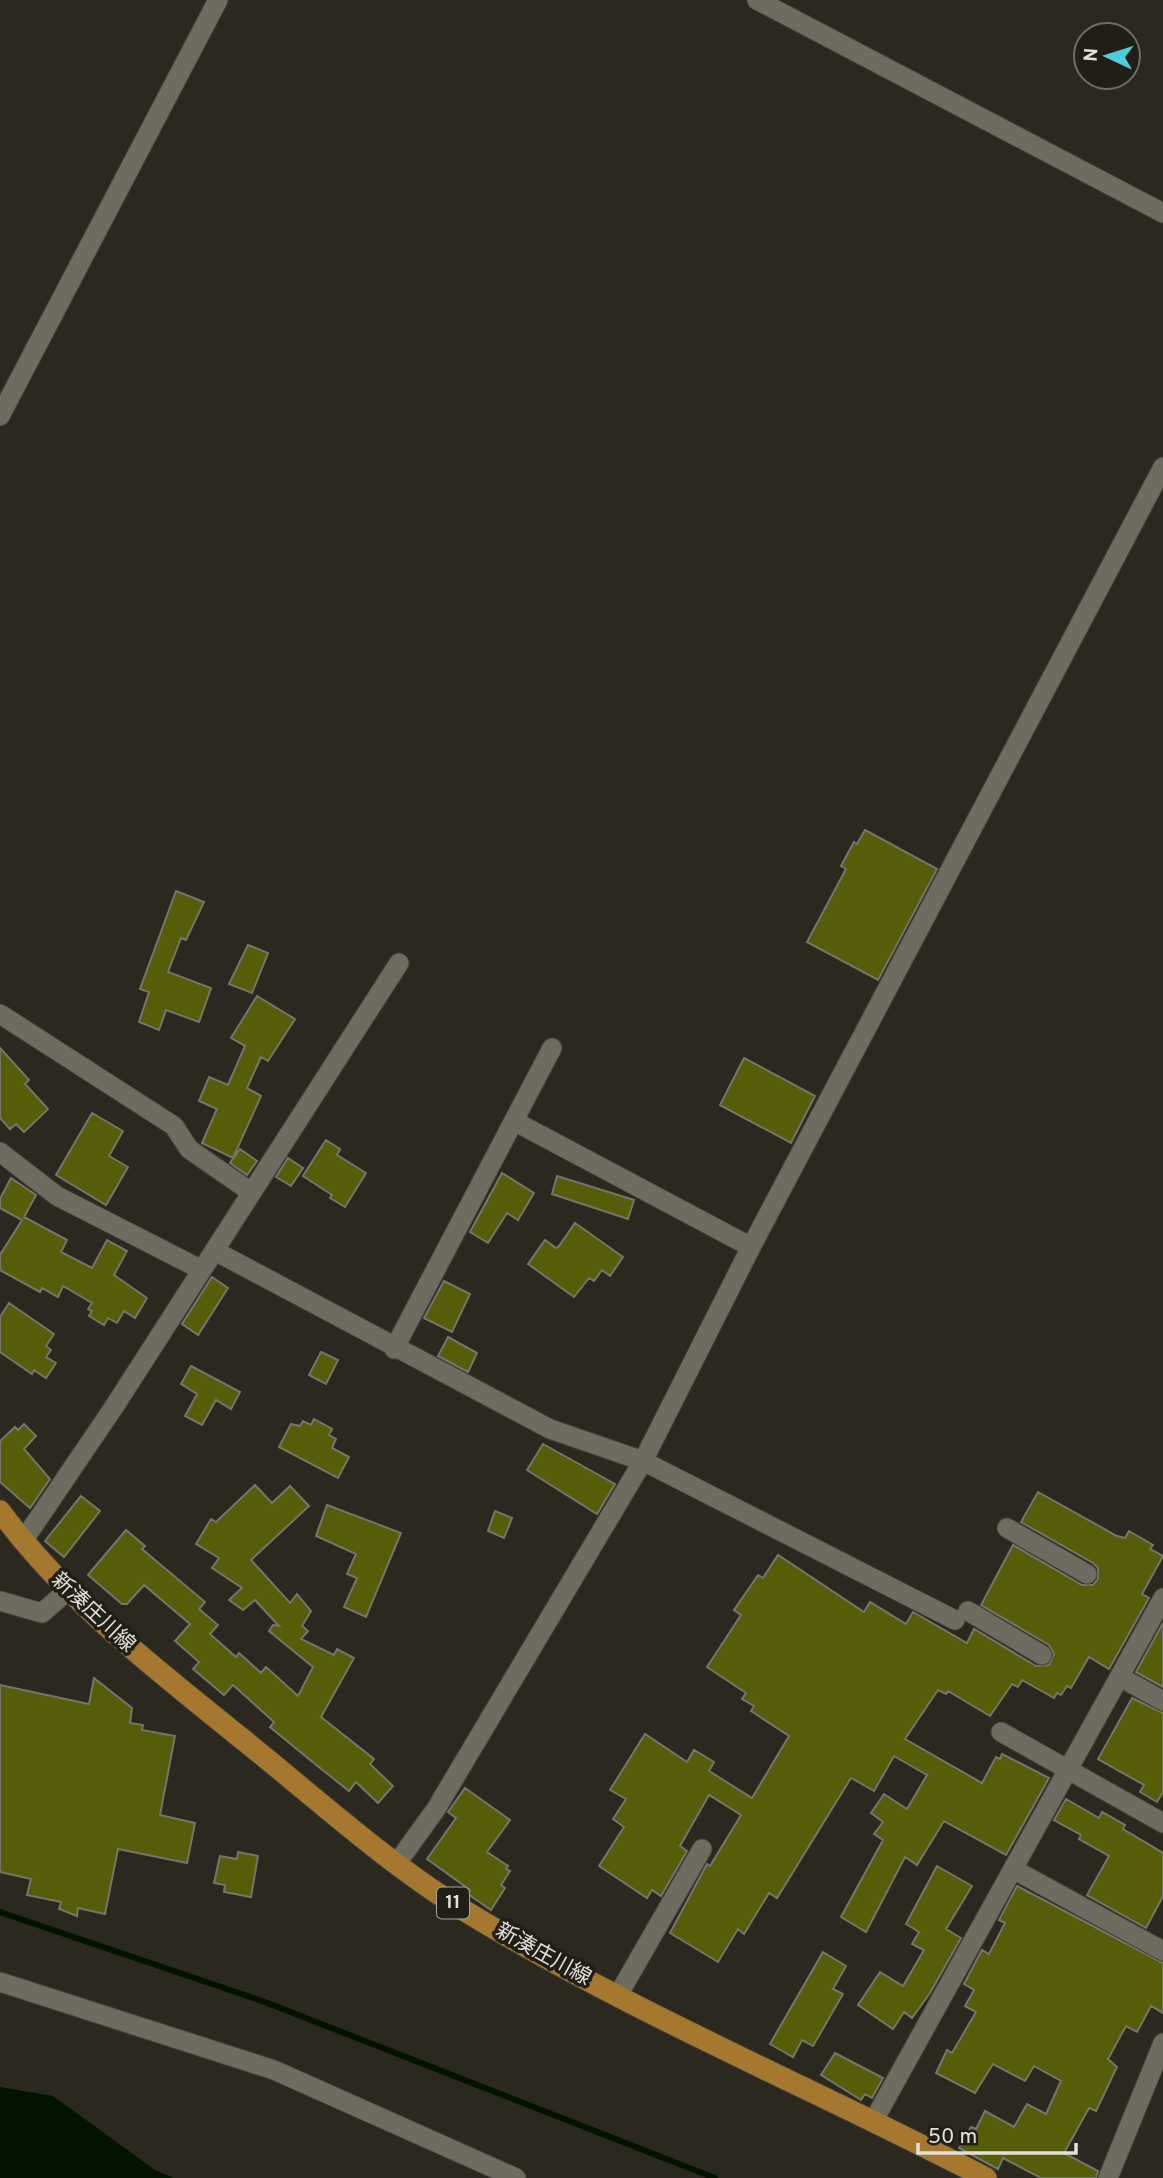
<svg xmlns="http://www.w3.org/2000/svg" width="1163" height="2178" viewBox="0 0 1163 2178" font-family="Overpass,'Noto Sans JP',sans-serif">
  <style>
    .water { fill: #021400 }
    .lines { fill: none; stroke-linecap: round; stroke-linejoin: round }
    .stream { stroke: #021400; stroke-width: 6 }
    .building { fill: #565c08; stroke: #74766c; stroke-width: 2 }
    .minor-casing { stroke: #45433b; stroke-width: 21 }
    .primary-casing { stroke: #45433b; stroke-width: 23 }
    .minor { stroke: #6e6b61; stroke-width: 19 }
    .primary { stroke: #a6782f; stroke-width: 21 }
    .labels { text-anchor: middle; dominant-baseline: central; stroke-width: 7; stroke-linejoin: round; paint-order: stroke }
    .shield { fill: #211e16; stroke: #a8a69f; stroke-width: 2 }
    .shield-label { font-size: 19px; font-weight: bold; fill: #e2e0da }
    .street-label { font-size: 21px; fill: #e2e0da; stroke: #211e16 }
  </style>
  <rect width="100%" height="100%" fill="#2b281f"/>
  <!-- water -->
  <path class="water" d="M 0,2087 L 53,2096 L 155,2170 L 174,2178 L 0,2178 Z"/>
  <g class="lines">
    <!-- stream -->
    <path class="stream" d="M 0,1912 L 265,2002 L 715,2178"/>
  </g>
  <!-- building -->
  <path class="building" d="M 865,830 L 937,869 L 878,980 L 807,942 L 846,869 L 841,866 L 854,842 L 857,844 Z
    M 176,891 L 204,902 L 186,940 L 181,938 L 168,972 L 211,988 L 199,1022 L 166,1010 L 159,1030 L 139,1022 L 149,992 L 140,989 Z
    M 248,945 L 268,953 L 252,993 L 229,984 Z
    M 257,996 L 295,1019 L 268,1061 L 261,1057 L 247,1088 L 261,1096 L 233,1158 L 202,1143 L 217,1109 L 199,1101 L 209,1077 L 228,1085 L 245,1046 L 231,1038 Z
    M 0,1048 L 29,1080 L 25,1084 L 48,1109 L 24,1132 L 16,1124 L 10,1129 L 0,1118 Z
    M 744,1058 L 815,1096 L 791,1143 L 720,1105 Z
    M 92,1113 L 123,1131 L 109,1156 L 128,1167 L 106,1205 L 56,1175 Z
    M 326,1140 L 340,1149 L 337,1155 L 366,1173 L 345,1207 L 330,1198 L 332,1195 L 303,1176 Z
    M 240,1149 L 257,1161 L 247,1175 L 230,1163 Z
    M 288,1158 L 303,1168 L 291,1186 L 276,1177 Z
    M 502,1173 L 534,1193 L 518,1220 L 507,1213 L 488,1243 L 470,1232 Z
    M 557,1176 L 634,1200 L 628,1219 L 552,1194 Z
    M 11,1178 L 36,1195 L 24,1217 L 67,1240 L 61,1252 L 92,1268 L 107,1240 L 127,1251 L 114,1275 L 147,1298 L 135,1318 L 124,1311 L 117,1323 L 108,1318 L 104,1325 L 89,1316 L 92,1311 L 88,1309 L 92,1303 L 63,1286 L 58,1297 L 42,1288 L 40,1292 L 0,1270 L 0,1255 L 22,1220 L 0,1208 L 0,1199 Z
    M 575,1223 L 623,1257 L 610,1276 L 602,1270 L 594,1281 L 589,1278 L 574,1297 L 528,1264 L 545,1240 L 556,1248 L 559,1246 Z
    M 212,1277 L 228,1288 L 198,1335 L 182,1324 Z
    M 444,1281 L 470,1294 L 452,1332 L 424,1318 Z
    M 9,1303 L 54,1334 L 46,1346 L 51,1350 L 46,1357 L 56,1363 L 46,1378 L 34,1370 L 32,1374 L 0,1352 L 0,1317 Z
    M 448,1337 L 477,1353 L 468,1372 L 438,1356 Z
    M 321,1352 L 338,1360 L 326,1384 L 309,1375 Z
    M 191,1366 L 240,1392 L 231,1409 L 216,1400 L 202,1425 L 185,1416 L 197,1394 L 181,1384 Z
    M 314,1419 L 332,1429 L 329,1435 L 336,1439 L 332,1448 L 349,1457 L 338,1478 L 279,1447 L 291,1424 L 300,1426 L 303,1421 L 311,1425 Z
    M 24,1424 L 36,1436 L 24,1449 L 50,1479 L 30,1508 L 0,1482 L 0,1441 L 15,1427 L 18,1430 Z
    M 543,1444 L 615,1484 L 597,1514 L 527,1470 Z
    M 255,1485 L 272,1503 L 290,1486 L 309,1506 L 251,1560 L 290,1603 L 297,1594 L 311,1611 L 302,1626 L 308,1631 L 301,1639 L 334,1655 L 337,1649 L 354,1658 L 321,1717 L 374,1759 L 370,1764 L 393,1786 L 378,1803 L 356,1782 L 349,1791 L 315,1764 L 270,1727 L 274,1722 L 233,1685 L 224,1695 L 193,1669 L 199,1662 L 175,1641 L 190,1624 L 144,1585 L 127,1604 L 122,1604 L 88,1575 L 126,1530 L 145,1546 L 142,1549 L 205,1602 L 199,1609 L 218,1625 L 210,1634 L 236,1657 L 239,1653 L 261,1673 L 266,1667 L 298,1696 L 313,1667 L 269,1631 L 273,1625 L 279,1626 L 255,1600 L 243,1610 L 229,1600 L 242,1588 L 212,1568 L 219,1558 L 196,1544 L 211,1519 L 216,1522 Z
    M 1038,1492 L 1117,1536 L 1125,1538 L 1129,1531 L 1153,1545 L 1150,1549 L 1163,1556 L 1142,1594 L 1149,1598 L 1109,1669 L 1089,1657 L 1071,1688 L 1067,1686 L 1061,1695 L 1057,1693 L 1054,1698 L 1022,1680 L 1018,1687 L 1012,1684 L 990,1716 L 948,1691 L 946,1694 L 938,1690 L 905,1739 L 982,1783 L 996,1757 L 1000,1759 L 1002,1754 L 1049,1778 L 1006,1855 L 944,1821 L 917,1865 L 905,1857 L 866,1932 L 841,1917 L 883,1840 L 874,1834 L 883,1822 L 871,1813 L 884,1794 L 907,1809 L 927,1775 L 894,1756 L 874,1791 L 851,1778 L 777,1898 L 769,1893 L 744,1934 L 738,1929 L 718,1962 L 670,1933 L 707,1864 L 710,1866 L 741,1815 L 709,1795 L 680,1846 L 687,1851 L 661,1896 L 652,1890 L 647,1898 L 599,1866 L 624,1827 L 613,1819 L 626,1799 L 610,1790 L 645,1734 L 687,1762 L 694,1750 L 714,1762 L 709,1771 L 752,1798 L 789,1736 L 751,1711 L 754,1706 L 742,1699 L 746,1693 L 707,1667 L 741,1615 L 734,1610 L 758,1575 L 763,1578 L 778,1555 L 864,1612 L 870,1602 L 906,1624 L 913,1612 L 967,1643 L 974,1629 L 1036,1666 L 1049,1665 L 1054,1654 L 1049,1645 L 981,1605 L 1013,1545 L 1082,1585 L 1093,1585 L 1098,1579 L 1098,1568 L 1093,1563 L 1021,1522 Z
    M 81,1496 L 100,1511 L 64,1557 L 45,1541 Z
    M 327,1505 L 401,1533 L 366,1617 L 344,1607 L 357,1578 L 347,1574 L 356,1554 L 316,1536 Z
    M 495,1511 L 512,1518 L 504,1538 L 488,1531 Z
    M 1163,1623 L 1163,1687 L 1136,1672 Z
    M 94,1678 L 132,1708 L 130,1723 L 143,1725 L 142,1730 L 175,1736 L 160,1815 L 195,1823 L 187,1863 L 118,1849 L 105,1914 L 78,1908 L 77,1916 L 59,1909 L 61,1902 L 27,1895 L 31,1879 L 0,1872 L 0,1685 L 89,1704 Z
    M 1132,1698 L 1163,1713 L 1163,1792 L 1157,1802 L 1140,1792 L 1144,1785 L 1098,1759 Z
    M 465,1788 L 510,1820 L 487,1852 L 508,1866 L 506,1869 L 510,1871 L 501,1885 L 505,1888 L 491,1910 L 468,1894 L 470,1890 L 427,1859 L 456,1818 L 448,1812 Z
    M 1066,1799 L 1099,1818 L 1102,1812 L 1125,1825 L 1123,1829 L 1163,1853 L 1163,1896 L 1146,1928 L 1087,1895 L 1109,1856 L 1079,1839 L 1081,1835 L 1054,1820 Z
    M 238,1852 L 258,1856 L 251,1897 L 224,1892 L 225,1885 L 214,1883 L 220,1856 L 237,1859 Z
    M 937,1866 L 972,1886 L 946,1929 L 961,1938 L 930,1993 L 912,2018 L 904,2012 L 893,2029 L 858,2005 L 880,1972 L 903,1986 L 924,1950 L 912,1944 L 919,1932 L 906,1924 Z
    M 1017,1886 L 1163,1963 L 1163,2013 L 1151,2006 L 1137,2032 L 1126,2026 L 1108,2059 L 1117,2067 L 1096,2111 L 1089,2108 L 1064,2153 L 1098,2171 L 1096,2178 L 1041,2178 L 1003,2158 L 998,2169 L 959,2148 L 971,2127 L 976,2129 L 985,2111 L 1014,2127 L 1027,2104 L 1046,2114 L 1061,2081 L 1034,2066 L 1025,2081 L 993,2064 L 975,2093 L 936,2073 L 947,2050 L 952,2053 L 976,2012 L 965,2006 L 974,1990 L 964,1984 L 982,1950 L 989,1954 L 1005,1923 L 999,1920 Z
    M 823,1952 L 846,1966 L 833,1989 L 843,1994 L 813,2046 L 802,2040 L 793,2057 L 770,2044 Z
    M 835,2053 L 883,2078 L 872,2098 L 865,2094 L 861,2100 L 821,2075 Z"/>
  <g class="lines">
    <!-- minor casing -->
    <g class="minor-casing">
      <path id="minor" d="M 757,0 L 1163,213
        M 0,416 L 218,0
        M 0,1014 L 174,1126 L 189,1149 L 251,1192
        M 514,1121 L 751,1247
        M 0,1152 L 57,1196 L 202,1270
        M 215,1251 L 550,1429 L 643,1461 L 955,1620
        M 394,1349 L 552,1048
        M 1007,1528 L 1087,1574
        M 23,1541 L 114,1407 L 399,963
        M 0,1601 L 42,1613 L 67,1591
        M 968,1611 L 1042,1655
        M 1120,1677 L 1163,1701
        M 1001,1732 L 1163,1823
        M 397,1863 L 436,1809 L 643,1461 L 751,1247 L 1163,467
        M 1013,1869 L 1163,1951
        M 0,1982 L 274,2070 L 516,2178
        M 617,1997 L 702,1849
        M 874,2120 L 1163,1598
        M 1108,2178 L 1163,2043"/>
    </g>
    <!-- primary casing -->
    <g class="primary-casing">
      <path id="primary" d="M 0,1511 C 66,1600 151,1665 236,1734 C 308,1791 387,1864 465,1911 C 632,2013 813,2088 986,2178"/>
    </g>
    <!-- minor -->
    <use href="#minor" class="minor"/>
    <!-- primary -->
    <use href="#primary" class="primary"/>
  </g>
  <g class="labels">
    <!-- shield labels -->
    <rect class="shield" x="437" y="1887.5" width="32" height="31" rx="5"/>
    <g class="shield-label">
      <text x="453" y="1903">11</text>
    </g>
    <!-- street labels -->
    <g class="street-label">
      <text transform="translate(93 1613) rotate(43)">新湊庄川線</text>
      <text transform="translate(543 1955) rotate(29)">新湊庄川線</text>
    </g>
  </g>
  <!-- north arrow -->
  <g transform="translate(1107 56) rotate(274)"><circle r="33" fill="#211e16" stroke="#6e6c64" stroke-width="2"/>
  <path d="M0-5L12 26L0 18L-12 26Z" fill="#52cbd8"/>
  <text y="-10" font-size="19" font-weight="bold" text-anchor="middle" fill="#e2e0da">N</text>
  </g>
  <!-- scale -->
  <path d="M918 2143v10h158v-10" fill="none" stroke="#e2e0da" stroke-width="3.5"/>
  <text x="928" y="2143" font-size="21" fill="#e2e0da" stroke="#211e16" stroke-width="5" paint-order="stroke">50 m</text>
</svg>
